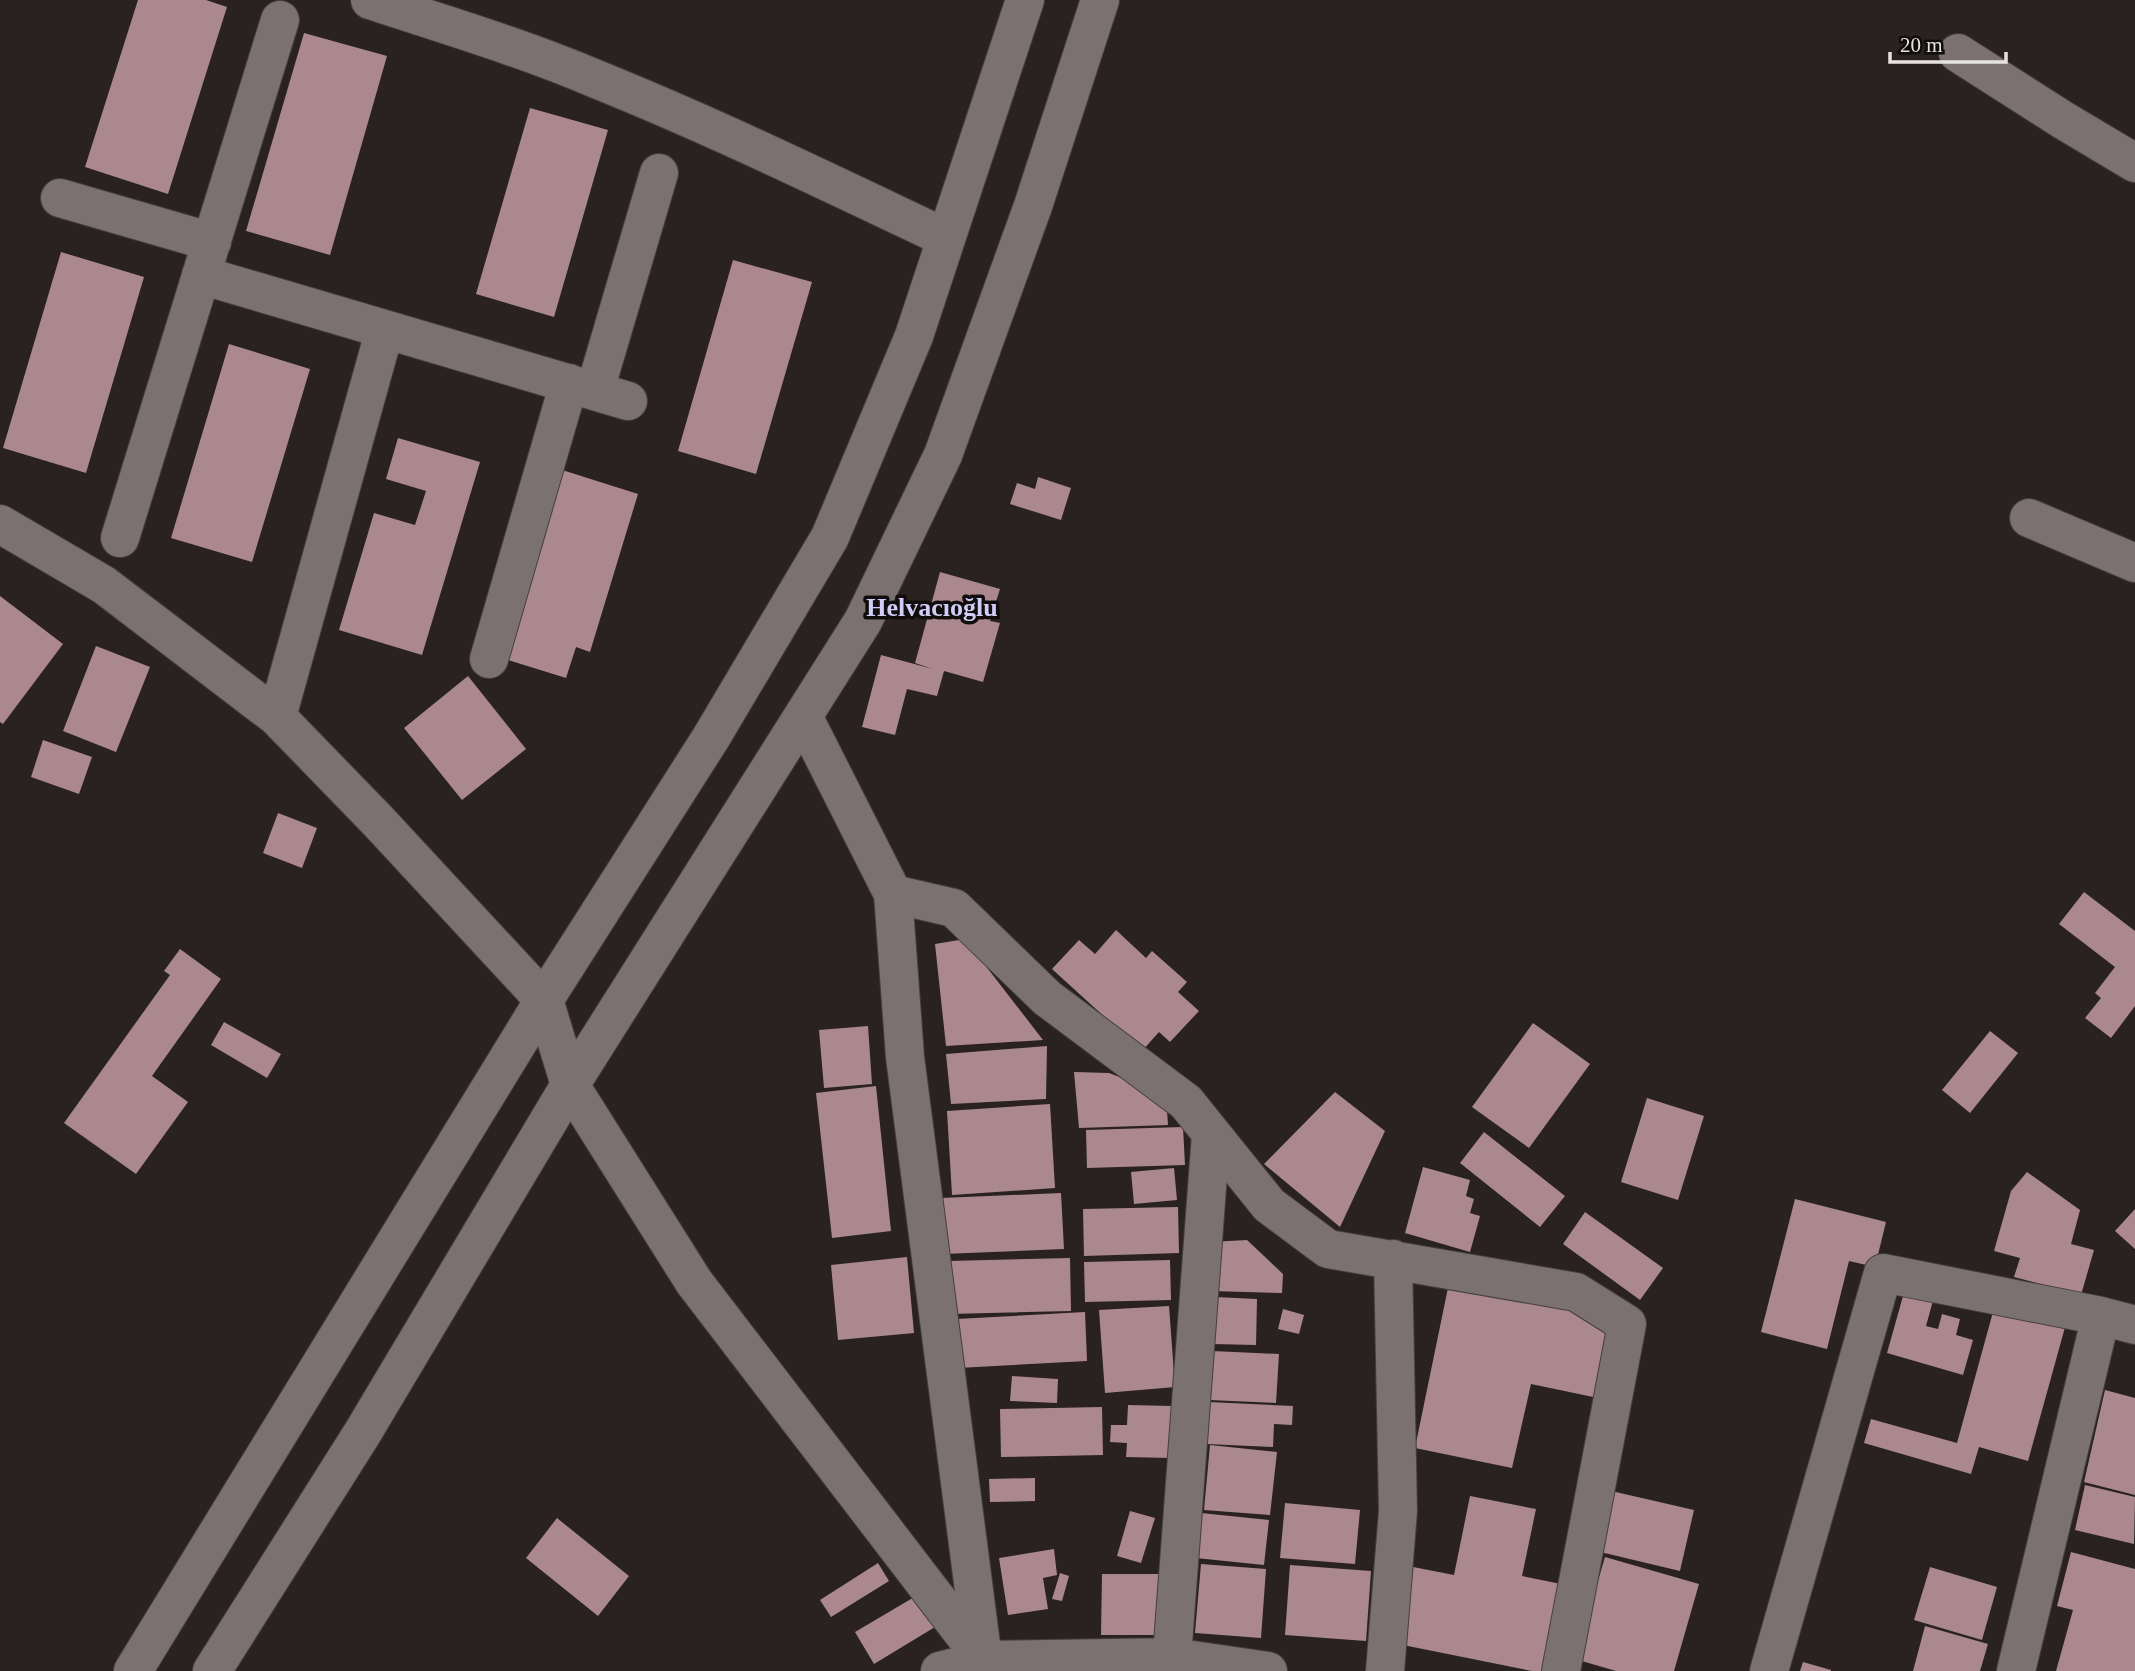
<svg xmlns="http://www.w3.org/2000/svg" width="2135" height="1671" viewBox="0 0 2135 1671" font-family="Georgia,serif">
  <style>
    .building { fill: #ab888e }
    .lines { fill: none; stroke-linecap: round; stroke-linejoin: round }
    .minor-casing { stroke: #453f3f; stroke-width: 40 }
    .minor { stroke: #7a7170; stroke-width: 38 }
    .labels { text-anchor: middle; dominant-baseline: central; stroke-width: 7; stroke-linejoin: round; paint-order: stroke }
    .district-label { font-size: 26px; font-weight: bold; fill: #d0cdf8; stroke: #100d0c }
  </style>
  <rect width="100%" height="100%" fill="#292221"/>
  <!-- building -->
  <path class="building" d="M 138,0 L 206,0 L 227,7 L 168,194 L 85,167 Z
    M 304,33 L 387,56 L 330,255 L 246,231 Z
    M 530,108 L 608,130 L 554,317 L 476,294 Z
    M 61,252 L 144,277 L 86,473 L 3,448 Z
    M 733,260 L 812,282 L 756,474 L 678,451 Z
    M 229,344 L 310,369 L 252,562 L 171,538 Z
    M 398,438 L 480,462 L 422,655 L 339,630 L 374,513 L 415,525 L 426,491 L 386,479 Z
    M 559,469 L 638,494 L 590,652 L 576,647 L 566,678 L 502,658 Z
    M 1038,477 L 1071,488 L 1061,520 L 1010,504 L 1017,483 L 1035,489 Z
    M 940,572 L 1000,589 L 990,621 L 1000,623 L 983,682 L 944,671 L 937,696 L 907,689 L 895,735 L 862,727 L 881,655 L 933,669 L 915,663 Z
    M 0,596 L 63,644 L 3,724 L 0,722 Z
    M 96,646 L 150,667 L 116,752 L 63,731 Z
    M 468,676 L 526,749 L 462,800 L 404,728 Z
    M 43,740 L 92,757 L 79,794 L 31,777 Z
    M 278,813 L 317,828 L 302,868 L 263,853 Z
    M 2084,892 L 2135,931 L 2135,1006 L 2111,1038 L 2085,1018 L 2101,998 L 2095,993 L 2115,967 L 2059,924 Z
    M 1116,930 L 1146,958 L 1152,951 L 1187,982 L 1178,992 L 1199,1011 L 1170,1042 L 1159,1032 L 1142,1051 L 1052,969 L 1079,940 L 1095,954 Z
    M 965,939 L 1043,1040 L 946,1046 L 935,944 Z
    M 180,949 L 221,979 L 152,1076 L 188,1102 L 136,1174 L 64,1123 L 170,975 L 164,971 Z
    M 224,1022 L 281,1054 L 267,1078 L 211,1045 Z
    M 1533,1023 L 1590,1064 L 1529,1148 L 1472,1107 Z
    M 868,1026 L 872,1084 L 824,1088 L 819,1030 Z
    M 1990,1031 L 2018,1053 L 1970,1113 L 1942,1090 Z
    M 1047,1046 L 1046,1099 L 951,1104 L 946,1054 Z
    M 1074,1072 L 1109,1073 L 1166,1095 L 1168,1125 L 1079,1128 Z
    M 876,1086 L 891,1231 L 832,1238 L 816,1093 Z
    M 1335,1092 L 1385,1131 L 1340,1227 L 1264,1164 Z
    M 1647,1098 L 1704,1116 L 1678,1200 L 1621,1182 Z
    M 1050,1104 L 1055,1188 L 952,1195 L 947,1111 Z
    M 1183,1127 L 1185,1165 L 1087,1168 L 1086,1130 Z
    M 1484,1132 L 1565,1196 L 1540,1227 L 1460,1163 Z
    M 1423,1167 L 1470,1180 L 1466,1196 L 1474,1199 L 1470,1213 L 1480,1216 L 1470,1252 L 1405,1233 Z
    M 1174,1168 L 1177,1200 L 1134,1204 L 1131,1172 Z
    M 2027,1172 L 2080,1210 L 2071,1244 L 2094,1250 L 2081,1295 L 2014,1277 L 2020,1258 L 1994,1251 L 2011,1191 Z
    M 1061,1193 L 1064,1249 L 943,1254 L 941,1198 Z
    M 1795,1199 L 1886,1222 L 1875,1267 L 1849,1261 L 1827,1349 L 1761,1332 Z
    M 1178,1207 L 1179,1253 L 1084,1256 L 1083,1209 Z
    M 2135,1209 L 2135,1249 L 2115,1231 Z
    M 1585,1212 L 1663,1268 L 1640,1300 L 1563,1244 Z
    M 1247,1240 L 1283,1274 L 1282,1293 L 1211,1291 L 1211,1242 Z
    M 907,1257 L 914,1333 L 838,1340 L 831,1265 Z
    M 1070,1258 L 1071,1311 L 950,1314 L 948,1261 Z
    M 1170,1260 L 1171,1300 L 1085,1302 L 1084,1262 Z
    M 1450,1278 L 1556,1302 L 1617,1327 L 1598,1398 L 1531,1384 L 1512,1468 L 1415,1448 Z
    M 1905,1289 L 1934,1297 L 1926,1326 L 1938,1329 L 1942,1314 L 1960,1319 L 1956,1335 L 1973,1340 L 1963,1375 L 1887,1353 Z
    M 1215,1297 L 1257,1299 L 1256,1345 L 1213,1344 Z
    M 1996,1301 L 2067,1320 L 2028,1461 L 1979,1447 L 1971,1474 L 1864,1443 L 1871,1419 L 1957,1443 Z
    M 1169,1306 L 1175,1387 L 1105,1393 L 1099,1310 Z
    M 1283,1309 L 1304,1315 L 1299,1334 L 1278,1329 Z
    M 1085,1312 L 1087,1361 L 958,1368 L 956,1319 Z
    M 1212,1351 L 1279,1354 L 1276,1403 L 1209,1400 Z
    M 1012,1376 L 1058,1379 L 1057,1403 L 1010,1401 Z
    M 2105,1390 L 2135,1398 L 2135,1495 L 2084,1482 Z
    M 1209,1402 L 1293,1406 L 1292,1425 L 1274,1424 L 1273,1447 L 1207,1444 Z
    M 1128,1405 L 1172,1406 L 1170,1458 L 1126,1457 L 1127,1443 L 1110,1442 L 1111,1425 L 1127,1425 Z
    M 1102,1407 L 1103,1455 L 1001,1457 L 1000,1409 Z
    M 1210,1445 L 1277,1452 L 1270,1515 L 1204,1510 Z
    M 1035,1478 L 1035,1501 L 990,1502 L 989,1479 Z
    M 2085,1485 L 2135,1497 L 2134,1544 L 2075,1530 Z
    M 1607,1490 L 1694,1510 L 1680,1571 L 1592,1550 Z
    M 1470,1496 L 1536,1509 L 1522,1576 L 1561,1584 L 1543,1671 L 1532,1671 L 1393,1643 L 1408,1566 L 1454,1575 Z
    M 1285,1503 L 1360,1510 L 1355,1564 L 1280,1558 Z
    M 1130,1511 L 1155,1518 L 1141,1563 L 1117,1556 Z
    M 1201,1513 L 1269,1520 L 1264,1565 L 1196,1558 Z
    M 557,1518 L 629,1576 L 598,1616 L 526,1558 Z
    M 1054,1549 L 1057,1575 L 1043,1578 L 1048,1609 L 1008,1615 L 999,1558 Z
    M 2071,1552 L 2135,1569 L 2135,1671 L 2056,1671 L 2073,1610 L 2057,1606 Z
    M 1605,1557 L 1699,1584 L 1674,1671 L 1616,1671 L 1575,1659 Z
    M 878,1563 L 889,1581 L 831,1617 L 820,1600 Z
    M 1201,1564 L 1266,1569 L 1261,1638 L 1195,1633 Z
    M 1290,1565 L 1371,1571 L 1366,1641 L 1285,1635 Z
    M 1930,1567 L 1997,1587 L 1982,1640 L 1914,1620 Z
    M 1060,1573 L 1069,1576 L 1062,1601 L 1052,1599 Z
    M 1102,1574 L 1165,1574 L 1165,1635 L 1101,1635 Z
    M 916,1596 L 935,1627 L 874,1664 L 855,1632 Z
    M 1925,1626 L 1988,1644 L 1980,1671 L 1913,1671 Z
    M 1803,1662 L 1831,1670 L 1831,1671 L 1800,1671 Z"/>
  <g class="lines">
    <!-- minor casing -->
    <g class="minor-casing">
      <path id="minor" d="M 370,0 C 446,25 523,48 596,79 C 715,127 830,183 946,238
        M 1958,53 L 2063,120 L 2135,163
        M 60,198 L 212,242
        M 201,275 L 628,401
        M 595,390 L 659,173
        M 2029,518 L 2135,563
        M 0,524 L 104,585 L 277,717 L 378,821 L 544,1000 L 570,1085 L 694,1282 L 992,1671
        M 120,538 L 280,20
        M 489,659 L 569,383
        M 803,716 L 893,894 L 905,1057 L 983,1660
        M 277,717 L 385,329
        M 893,894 L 954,908 L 1047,998 L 1186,1102 L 1269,1205 L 1328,1249 L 1576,1292 L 1627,1324 L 1561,1671
        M 1172,1657 L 1211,1134
        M 133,1671 L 544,1000 L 712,736 L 830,537 L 914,336 L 1025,0
        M 212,1671 L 363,1432 L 570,1085 L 863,621 L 943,455 L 1033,206 L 1100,0
        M 940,1671 L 983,1660 L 1172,1657 L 1268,1671
        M 1385,1671 L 1398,1511 L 1393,1259
        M 1769,1671 L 1883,1273 L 2101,1316 L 2135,1325
        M 2016,1671 L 2101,1316"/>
    </g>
    <!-- minor -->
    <use href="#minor" class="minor"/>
  </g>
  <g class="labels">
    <!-- district labels -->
    <g class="district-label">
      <text x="932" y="607">Helvacıoğlu</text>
    </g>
  </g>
  <!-- scale -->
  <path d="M1890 52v10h116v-10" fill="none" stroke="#e7e2e2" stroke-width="3.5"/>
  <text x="1900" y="52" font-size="21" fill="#e7e2e2" stroke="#100d0c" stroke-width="5" paint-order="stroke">20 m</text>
</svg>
